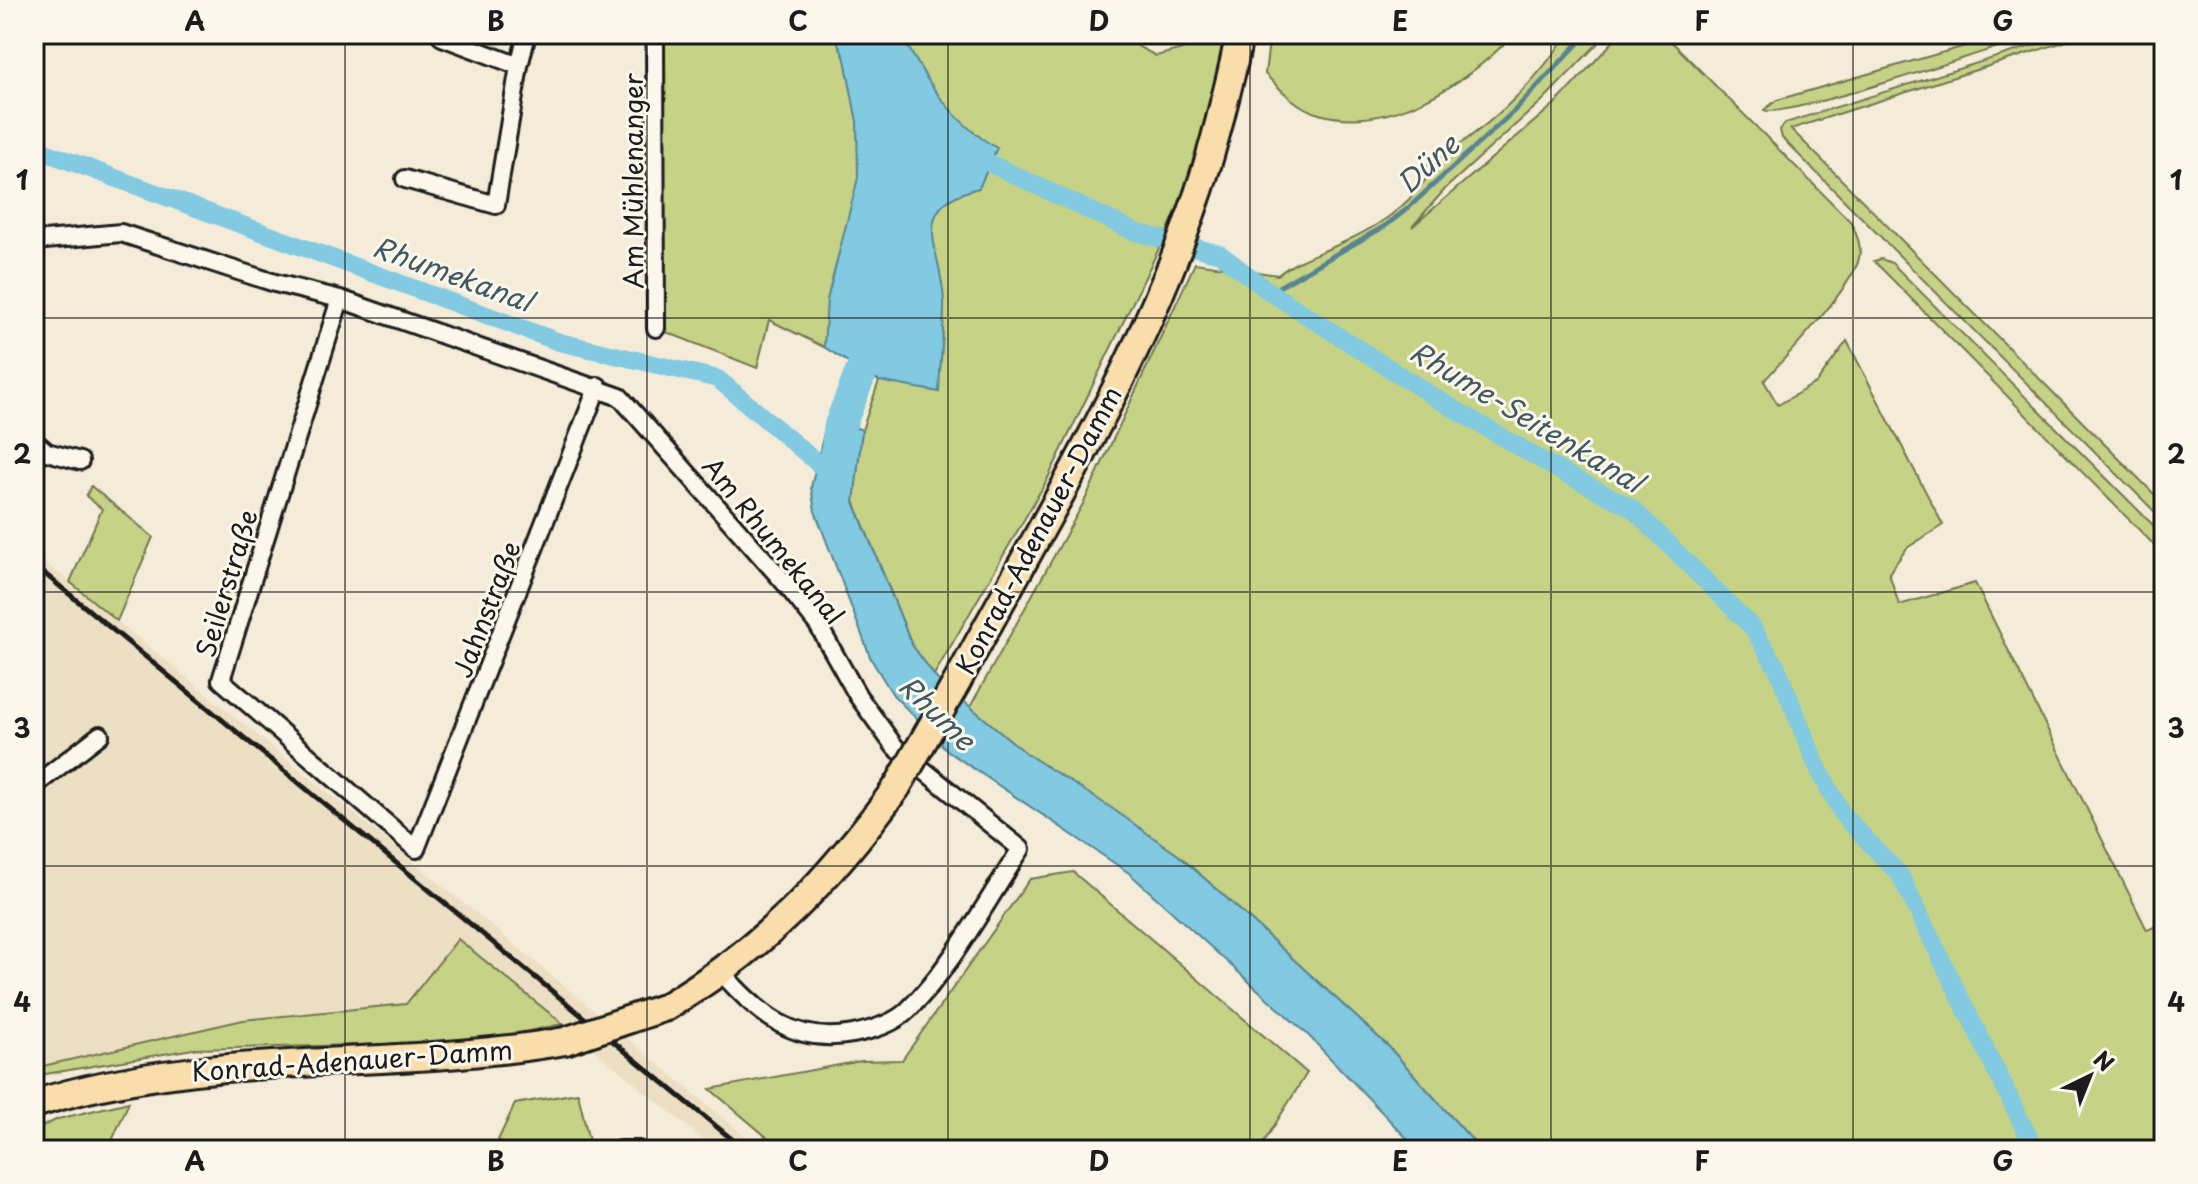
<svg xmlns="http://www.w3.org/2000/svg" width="2198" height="1184" viewBox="0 0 2198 1184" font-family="'Playpen Sans',sans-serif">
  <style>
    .built { fill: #ecdfc3 }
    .green { fill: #c6d285; stroke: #717750; stroke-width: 2 }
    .water { fill: #81cae1; stroke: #598492; stroke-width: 2 }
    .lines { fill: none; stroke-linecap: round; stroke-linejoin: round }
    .stream { stroke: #598492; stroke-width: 5 }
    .canal { stroke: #81cae1; stroke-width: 18 }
    .river { stroke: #81cae1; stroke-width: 32 }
    .minor-casing { stroke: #1c1c1c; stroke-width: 22 }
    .primary-casing { stroke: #1c1c1c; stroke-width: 32 }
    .minor { stroke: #fbf7ec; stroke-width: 16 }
    .primary { stroke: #f9deab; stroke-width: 26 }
    .rail { stroke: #1c1c1c; stroke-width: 5 }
    .primary-bridge-casing { stroke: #1c1c1c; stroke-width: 32; stroke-linecap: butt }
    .primary-bridge { stroke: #f9deab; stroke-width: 26 }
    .grid { fill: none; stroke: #1c1c1c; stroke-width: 2; stroke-opacity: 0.55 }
    .labels { text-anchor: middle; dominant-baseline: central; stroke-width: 6; stroke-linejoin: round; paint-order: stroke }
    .street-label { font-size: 26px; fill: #1c1c1c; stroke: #fbf7ec }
    .water-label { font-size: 28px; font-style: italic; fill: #3f5961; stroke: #fbf7ec }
    .neatline { fill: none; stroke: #1c1c1c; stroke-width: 3 }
    .grid-label { font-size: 26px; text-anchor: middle; font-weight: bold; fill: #1c1c1c }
  </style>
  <rect width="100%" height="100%" fill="#f4ecd9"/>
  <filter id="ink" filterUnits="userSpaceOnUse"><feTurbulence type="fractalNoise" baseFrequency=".0125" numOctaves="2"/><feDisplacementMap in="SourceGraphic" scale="16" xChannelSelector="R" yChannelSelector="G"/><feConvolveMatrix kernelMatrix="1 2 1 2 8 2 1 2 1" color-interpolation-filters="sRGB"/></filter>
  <g filter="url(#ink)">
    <!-- built -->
    <path class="built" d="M 34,553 L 498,931 L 762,1150 L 716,1150 L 459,939 L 406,1004 L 243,1020 L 34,1068 Z"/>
    <!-- green -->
    <path class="green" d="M 655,34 L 1126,34 L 1139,47 L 1156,56 L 1224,38 L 1205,124 L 1177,211 L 1047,480 L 934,675 L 912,645 L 854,501 L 862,430 L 879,381 L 824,347 L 769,320 L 757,368 L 656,328 Z
      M 1270,34 L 1514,34 C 1467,83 1391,134 1319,114 C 1297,108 1280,89 1265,74 Z
      M 1567,34 L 1607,34 L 1544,99 L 1446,188 L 1412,227 L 1558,101 L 1620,34 L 1664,34 L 1851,222 C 1856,234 1862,245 1859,258 C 1854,286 1785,357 1764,381 L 1778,405 L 1817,382 L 1847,341 L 1943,525 L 1907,548 L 1889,573 L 1899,605 L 1975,583 L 2147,930 L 2164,923 L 2164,1150 L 1481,1150 L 1388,1046 L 1220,892 L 1178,855 L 1027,754 L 970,707 L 1084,502 L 1195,263 L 1278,275 C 1293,262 1314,255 1333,247 C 1372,230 1407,210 1430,173 L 1428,163 C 1482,135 1534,86 1567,34 Z
      M 2007,34 L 2038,34 C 2003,45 1779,121 1764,110 L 1777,100 Z
      M 2070,34 L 2089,34 L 1791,129 L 2164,504 L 2164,521 L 1782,138 L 1780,130 L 1785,123 Z
      M 1881,259 L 1892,263 L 2164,536 L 2164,555 L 1874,261 Z
      M 91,486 L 153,537 L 117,621 L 70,582 L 102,509 L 86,496 Z
      M 1073,872 L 1307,1073 L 1259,1150 L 782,1150 L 710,1089 L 861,1061 L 902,1060 L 1030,879 Z
      M 458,939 L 563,1024 L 475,1042 L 193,1049 L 34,1076 L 34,1068 L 243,1020 L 406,1004 Z
      M 578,1093 L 591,1150 L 516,1150 L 498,1140 L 515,1104 Z
      M 129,1102 L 108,1150 L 34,1150 L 37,1129 L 58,1119 Z"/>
    <!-- water -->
    <path class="water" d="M 834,34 L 901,34 C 926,80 951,122 997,148 L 979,188 C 903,206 944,252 944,304 C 944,333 940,363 939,392 L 879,381 L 824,347 L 827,300 L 858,178 L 857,122 L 845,59 Z
      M 828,416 L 862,430 L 854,502 L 912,645 L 937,679 L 1027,754 L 1110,807 L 1178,855 L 1220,892 L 1388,1046 L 1481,1150 L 1418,1150 L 1308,1035 L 1129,873 L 949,752 L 893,695 L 871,659 L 815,511 L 811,487 Z"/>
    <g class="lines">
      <!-- stream -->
      <path class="stream" d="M 1270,292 L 1385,226 L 1407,209 L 1514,111 L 1587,34"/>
      <!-- canal -->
      <path class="canal" d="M 34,148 L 559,342 L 718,379 L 833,476
        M 968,153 L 1135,232 L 1220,254 L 1270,292 L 1434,397 L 1560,471 L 1632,508 L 1752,627 L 1777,668 L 1816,764 L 1843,815 L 1900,875 L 2035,1150"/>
      <!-- river -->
      <path class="river" d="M 835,463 L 840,425 L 868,355 L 874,327"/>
      <!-- minor casing -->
      <g class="minor-casing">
        <path id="minor" d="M 655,34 L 656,328
          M 519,66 L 527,34
          M 405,179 L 496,205 L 519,66 L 442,37
          M 34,241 L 121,233 L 275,283 L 340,299 L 620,397 L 784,582 L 818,625 L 858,696 L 895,747 L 1021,849 C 987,900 952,967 908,1010 C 894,1024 872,1030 853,1034 C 795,1045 759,1015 722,973
          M 340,299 L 221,680 L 416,849 L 598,386
          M 34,441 L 47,452 L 80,461
          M 34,786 L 100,735
          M 620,1150 L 638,1150"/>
      </g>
      <!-- primary casing -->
      <g class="primary-casing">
        <path id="primary" d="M 957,682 C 1054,502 1168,322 1219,123 C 1226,93 1235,64 1239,34
          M 666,1007 C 766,947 829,880 897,787
          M 34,1104 C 205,1048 390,1072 565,1041"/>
      </g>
      <!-- minor -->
      <use href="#minor" class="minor"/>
      <!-- primary -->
      <use href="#primary" class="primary"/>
      <!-- rail -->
      <path class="rail" d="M 34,565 L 745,1150"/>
      <!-- primary-bridge casing -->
      <g class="primary-bridge-casing">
        <path id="primary-bridge" d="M 897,787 L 957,682
          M 565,1041 L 666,1007"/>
      </g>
      <!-- primary-bridge -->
      <use href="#primary-bridge" class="primary-bridge"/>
    </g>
  </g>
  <!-- grid -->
  <path class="grid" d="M 345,34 L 345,1150M 647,34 L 647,1150M 948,34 L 948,1150M 1250,34 L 1250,1150M 1551,34 L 1551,1150M 1853,34 L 1853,1150M 34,318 L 2164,318M 34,592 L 2164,592M 34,866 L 2164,866"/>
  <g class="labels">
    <!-- street labels -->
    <g class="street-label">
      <text transform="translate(632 181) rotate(-90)">Am Mühlenanger</text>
      <text transform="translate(1038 530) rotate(-62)">Konrad-Adenauer-Damm</text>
      <text transform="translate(774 540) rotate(51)">Am Rhumekanal</text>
      <text transform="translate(226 583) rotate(-73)">Seilerstraße</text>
      <text transform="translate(486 609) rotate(-69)">Jahnstraße</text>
      <text transform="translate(352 1060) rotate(-4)">Konrad-Adenauer-Damm</text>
    </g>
    <!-- water labels -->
    <g class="water-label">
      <text transform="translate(1427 163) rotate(-42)">Düne</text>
      <text transform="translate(453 273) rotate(20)">Rhumekanal</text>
      <text transform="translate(1527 416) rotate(31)">Rhume-Seitenkanal</text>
      <text transform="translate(938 712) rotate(44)">Rhume</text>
    </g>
  </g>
  <!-- margin -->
  <rect width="2198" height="1184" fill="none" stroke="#fbf7ec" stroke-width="88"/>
  <!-- north arrow -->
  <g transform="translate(2090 1076) rotate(43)" stroke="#fbf7ec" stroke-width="6" paint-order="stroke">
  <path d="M0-6L14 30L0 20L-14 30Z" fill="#1c1c1c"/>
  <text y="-12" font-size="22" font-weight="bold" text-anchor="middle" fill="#1c1c1c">N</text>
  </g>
  <rect x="44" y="44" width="2110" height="1096" class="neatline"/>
  <g class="grid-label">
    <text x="195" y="31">A</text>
    <text x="496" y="31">B</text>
    <text x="798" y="31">C</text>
    <text x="1099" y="31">D</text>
    <text x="1400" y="31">E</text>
    <text x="1702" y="31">F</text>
    <text x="2003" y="31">G</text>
    <text x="22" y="190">1</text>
    <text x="2176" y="190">1</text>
    <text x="22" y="464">2</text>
    <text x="2176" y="464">2</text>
    <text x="22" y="738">3</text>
    <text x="2176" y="738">3</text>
    <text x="22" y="1012">4</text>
    <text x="2176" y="1012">4</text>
    <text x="195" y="1171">A</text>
    <text x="496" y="1171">B</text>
    <text x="798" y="1171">C</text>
    <text x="1099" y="1171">D</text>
    <text x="1400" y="1171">E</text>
    <text x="1702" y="1171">F</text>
    <text x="2003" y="1171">G</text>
  </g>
</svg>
